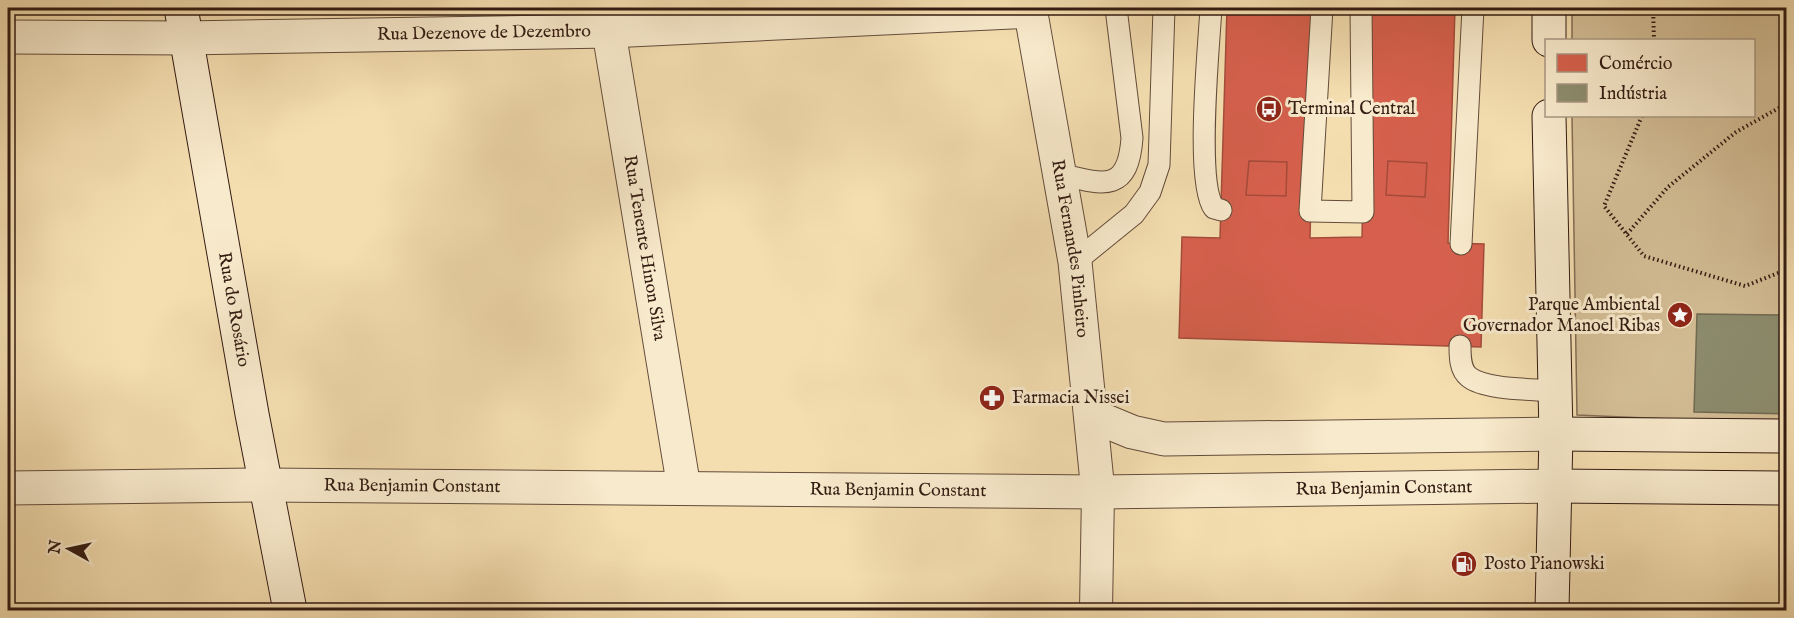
<svg xmlns="http://www.w3.org/2000/svg" width="1794" height="618" viewBox="0 0 1794 618" font-family="'IM FELL English',serif">
  <style>
    .green { fill: #d3bd95; stroke: #836c54; stroke-width: 1.5 }
    .shops { fill: #d6604d; stroke: #a54b3b; stroke-width: 1.5 }
    .industry { fill: #8c8c6e; stroke: #716a52; stroke-width: 1.5 }
    .lines { fill: none; stroke-linecap: round; stroke-linejoin: round }
    .service-casing { stroke: #634c3a; stroke-width: 23 }
    .pedestrian-casing { stroke: #634c3a; stroke-width: 34 }
    .minor-casing { stroke: #634c3a; stroke-width: 35 }
    .secondary-casing { stroke: #331b12; stroke-width: 35 }
    .path { stroke: #331b12; stroke-width: 4; stroke-dasharray: 1.5 3; stroke-linecap: butt }
    .service { stroke: #f8eacc; stroke-width: 21 }
    .pedestrian { stroke: #f8eacc; stroke-width: 32 }
    .minor { stroke: #f8eacc; stroke-width: 33 }
    .secondary { stroke: #f8eacc; stroke-width: 33 }
    .labels { text-anchor: middle; dominant-baseline: central; stroke-width: 6; stroke-linejoin: round; paint-order: stroke }
    .street-label { font-size: 18px; fill: #331b12; stroke: #f8eacc }
    .poi-label { font-size: 18px; fill: #331b12; stroke: #f8eacc; text-anchor: start }
  </style>
  <rect width="100%" height="100%" fill="#f4deb0"/>
  <filter id="stains"><feTurbulence type="fractalNoise" baseFrequency=".00333" numOctaves="4"/><feColorMatrix values="0 0 0 0 .2 0 0 0 0 .09 0 0 0 0 .02 0 0 0 .5 -.17"/></filter>
  <radialGradient id="worn" r=".72"><stop offset=".6" stop-color="#630" stop-opacity="0"/><stop offset="1" stop-color="#630" stop-opacity=".3"/></radialGradient>
  <!-- green -->
  <path class="green" d="M 1572,8 L 1786,8 L 1786,424 L 1577,415 L 1572,116 L 1754,116 L 1754,40 L 1572,40 Z"/>
  <!-- shops -->
  <path class="shops" d="M 1227,8 L 1316,8 L 1310,238 L 1362,237 L 1367,8 L 1455,8 L 1448,243 L 1484,244 L 1481,347 L 1179,338 L 1182,237 L 1220,238 Z
    M 1249,161 L 1287,162 L 1286,196 L 1246,195 Z
    M 1388,161 L 1427,163 L 1425,197 L 1386,195 Z"/>
  <!-- industry -->
  <path class="industry" d="M 1697,314 L 1786,315 L 1786,414 L 1694,412 Z"/>
  <g class="lines">
    <!-- service casing -->
    <g class="service-casing">
      <path id="service" d="M 1211,8 C 1209,45 1195,183 1214,208 L 1221,210
        M 1322,8 L 1310,211 L 1363,212 L 1361,8
        M 1060,174 C 1104,185 1128,193 1132,138 L 1116,8
        M 1461,244 L 1473,8
        M 1075,262 L 1134,214 L 1150,192 L 1159,165 L 1164,8
        M 1460,346 C 1460,357 1460,370 1469,377 C 1485,390 1533,389 1554,391"/>
    </g>
    <!-- pedestrian casing -->
    <g class="pedestrian-casing">
      <path id="pedestrian" d="M 1096,610 L 1098,492"/>
    </g>
    <!-- minor casing -->
    <g class="minor-casing">
      <g id="minor">
        <path id="s1" d="M 605,8 L 684,488"/>
        <path id="s2" d="M 1030,8 L 1075,262 L 1098,492"/>
        <path id="s3" d="M 8,37 L 185,38 L 609,31 L 1031,11"/>
        <path d="M 1091,415 L 1132,432 L 1164,439 L 1556,434"/>
        <path id="s4" d="M 8,488 L 265,485 L 1098,492 L 1554,486"/>
      </g>
    </g>
    <!-- secondary casing -->
    <g class="secondary-casing">
      <g id="secondary">
        <path id="s5" d="M 181,8 L 252,414 L 290,610"/>
        <path d="M 1549,8 L 1549,40"/>
        <path d="M 1549,116 L 1556,434 L 1552,610"/>
        <path d="M 1556,434 L 1786,436"/>
        <path d="M 1554,486 L 1786,488"/>
      </g>
    </g>
    <!-- path -->
    <path class="path" d="M 1653,8 L 1654,40
      M 1642,116 L 1604,206 L 1644,256 L 1745,286 L 1786,270
      M 1627,234 L 1668,187 L 1736,132 L 1786,104"/>
    <!-- service -->
    <use href="#service" class="service"/>
    <!-- pedestrian -->
    <use href="#pedestrian" class="pedestrian"/>
    <!-- minor -->
    <use href="#minor" class="minor"/>
    <!-- secondary -->
    <use href="#secondary" class="secondary"/>
  </g>
  <!-- icons -->
  <defs>
    <g id="bus-disc" transform="scale(1.35)"><circle r="9.5" fill="#8f2418" stroke="#f8eacc"/><path d="M-5-6H5V4H4V6H2V4H-2V6H-4V4H-5ZM-3.5-4V0h7V-4ZM-3.5 1.2v1.5H-2V1.2ZM2 1.2v1.5H3.5V1.2Z" fill="#fff"/></g>
    <g id="sight-disc" transform="scale(1.35)"><circle r="9.5" fill="#8f2418" stroke="#f8eacc"/><path d="M0-6L1.8-2.2L6-1.7L2.9 1.2L3.7 5.4L0 3.3L-3.7 5.4L-2.9 1.2L-6-1.7L-1.8-2.2Z" fill="#fff"/></g>
    <g id="pharmacy-disc" transform="scale(1.35)"><circle r="9.5" fill="#8f2418" stroke="#f8eacc"/><path d="M-2-6h4v4h4v4h-4v4h-4v-4h-4v-4h4Z" fill="#fff"/></g>
    <g id="fuel-disc" transform="scale(1.35)"><circle r="9.5" fill="#8f2418" stroke="#f8eacc"/><path d="M-5.5-6h7V0h2V4h1.3V-2.5L3-4.5l.8-.8L6-3V5H2.5V1h-1V6h-7ZM-4.2-4.7v3.2H.2V-4.7Z" fill="#fff"/></g>
  </defs>
  <g fill-rule="evenodd">
    <use href="#bus-disc" x="1269" y="109"/>
    <use href="#sight-disc" x="1680" y="315"/>
    <use href="#pharmacy-disc" x="992" y="398"/>
    <use href="#fuel-disc" x="1464" y="564"/>
  </g>
  <g class="labels">
    <!-- street labels -->
    <g class="street-label">
      <text stroke="none"><textPath href="#s3" startOffset="476">Rua Dezenove de Dezembro</textPath></text>
      <text stroke="none"><textPath href="#s1" startOffset="243">Rua Tenente Hinon Silva</textPath></text>
      <text stroke="none"><textPath href="#s2" startOffset="244">Rua Fernandes Pinheiro</textPath></text>
      <text stroke="none"><textPath href="#s5" startOffset="306">Rua do Rosário</textPath></text>
      <text stroke="none"><textPath href="#s4" startOffset="404">Rua Benjamin Constant</textPath></text>
      <text stroke="none"><textPath href="#s4" startOffset="1376">Rua Benjamin Constant</textPath></text>
      <text stroke="none"><textPath href="#s4" startOffset="890">Rua Benjamin Constant</textPath></text>
    </g>
    <!-- poi labels -->
    <g class="poi-label">
      <text x="1288" y="109">Terminal Central</text>
      <text x="1660" y="305" text-anchor="end">Parque Ambiental<tspan x="1660" dy="21">Governador Manoel Ribas</tspan></text>
      <text x="1012" y="398">Farmacia Nissei</text>
      <text x="1484" y="564">Posto Pianowski</text>
    </g>
  </g>
  <!-- margin -->
  <rect width="1794" height="618" fill="none" stroke="#f4deb0" stroke-width="30"/>
  <rect x="9" y="9" width="1776" height="600" fill="none" stroke="#331b12" stroke-width="3"/>
  <rect x="15" y="15" width="1764" height="588" fill="none" stroke="#331b12" stroke-width="1.5"/>
  <!-- legend -->
  <rect x="1545" y="39" width="210" height="78" fill="#f8eacc" stroke="#a99782" stroke-width="1.5"/>
  <rect x="1557" y="54" width="30" height="18" fill="#d6604d" stroke="#a99782" stroke-width="1.5"/>
  <text x="1599" y="69" font-size="18" fill="#331b12">Comércio</text>
  <rect x="1557" y="84" width="30" height="18" fill="#8c8c6e" stroke="#a99782" stroke-width="1.5"/>
  <text x="1599" y="99" font-size="18" fill="#331b12">Indústria</text>
  <!-- north arrow -->
  <g transform="translate(69 549) rotate(278)" stroke="#f8eacc" stroke-width="4.5" paint-order="stroke">
  <path d="M0-4.5L10 22L0 15L-10 22Z" fill="#331b12"/>
  <text y="-9" font-size="16" font-weight="bold" text-anchor="middle" fill="#331b12">N</text>
  </g>
  <rect width="100%" height="100%" filter="url(#stains)"/>
  <rect width="100%" height="100%" fill="url(#worn)"/>
</svg>
